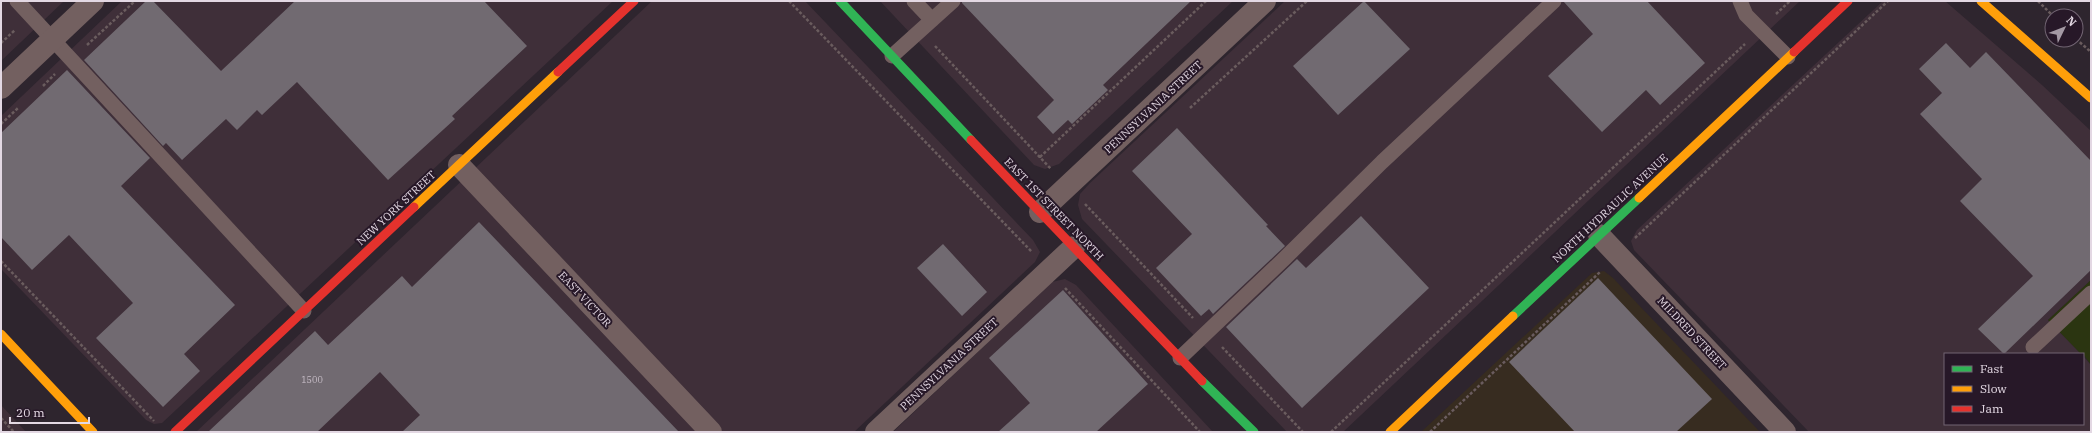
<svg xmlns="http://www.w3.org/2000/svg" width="2092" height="433" viewBox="0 0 2092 433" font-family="'IBM Plex Serif',serif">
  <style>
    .commercial { fill: #3f2f39 }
    .industrial { fill: #372c20 }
    .green { fill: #2b3511 }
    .building { fill: #716a71 }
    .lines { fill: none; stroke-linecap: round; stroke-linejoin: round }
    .path { stroke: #6a5c5e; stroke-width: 2.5; stroke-dasharray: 3 2; stroke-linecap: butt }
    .lane { stroke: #736060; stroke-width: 15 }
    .street { stroke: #736060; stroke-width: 22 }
    .fast { stroke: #30b455; stroke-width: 9 }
    .slow { stroke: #ff9f0a; stroke-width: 9 }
    .jam { stroke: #e5322d; stroke-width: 9 }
    .labels { text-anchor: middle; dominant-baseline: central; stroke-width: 4; stroke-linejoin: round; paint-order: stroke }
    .number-label { font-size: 9px; fill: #c6bcc6 }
    .street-label { font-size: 11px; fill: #e3d8e3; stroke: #271828 }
  </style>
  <rect width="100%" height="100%" fill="#2e252e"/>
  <!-- commercial -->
  <path class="commercial" d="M 1,1 L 64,1 L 1,61 Z
    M 122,1 L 613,1 L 162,423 L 154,424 L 146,420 L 1,269 L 1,116 Z
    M 652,1 L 805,1 L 1033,240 L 1040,252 L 1035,262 L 854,432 L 196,432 Z
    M 880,1 L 1233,1 L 1059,164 L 1045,169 L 1034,165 Z
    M 1285,1 L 1800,1 L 1343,432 L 1287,432 L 1082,219 L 1078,205 L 1080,194 L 1090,183 Z
    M 1883,1 L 1945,1 L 2042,85 L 2091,131 L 2091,280 L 2048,320 L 2081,354 L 1945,354 L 1945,424 L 2083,424 L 2083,356 L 2091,365 L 2091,432 L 1809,432 L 1634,250 L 1631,241 L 1637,230 Z
    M 1065,279 L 1076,285 L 1213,432 L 893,432 L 1052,282 Z
    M 1,405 L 26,432 L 1,432 Z"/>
  <!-- industrial -->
  <path class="industrial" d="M 1604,271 L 1613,278 L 1760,432 L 1421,432 L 1592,273 Z"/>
  <!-- green -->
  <path class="green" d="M 2091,280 L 2091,365 L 2083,354 L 2081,354 L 2048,320 Z"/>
  <!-- building -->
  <path class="building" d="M 146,1 L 153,1 L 221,71 L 295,1 L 484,1 L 527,46 L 452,116 L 455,119 L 388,180 L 297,82 L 262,115 L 257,110 L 237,130 L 226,119 L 182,160 L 166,143 L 163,146 L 84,60 Z
    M 962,1 L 1191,1 L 1103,85 L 1108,90 L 1072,124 L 1068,120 L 1053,134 L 1037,117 L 1054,100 L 962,3 Z
    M 1364,1 L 1410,49 L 1338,115 L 1293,66 Z
    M 1563,1 L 1647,1 L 1705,63 L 1660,105 L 1646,90 L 1602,132 L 1548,76 L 1593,34 Z
    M 1946,43 L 1970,68 L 1986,52 L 2091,161 L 2091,270 L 2004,354 L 1978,329 L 2033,276 L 1960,201 L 1982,179 L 1920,114 L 1942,93 L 1919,69 Z
    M 67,70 L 150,158 L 121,186 L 235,305 L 184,354 L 200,371 L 163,407 L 96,338 L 133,303 L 69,235 L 32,270 L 1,237 L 1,133 Z
    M 1177,128 L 1268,225 L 1266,226 L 1285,246 L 1213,314 L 1209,309 L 1201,316 L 1156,268 L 1192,234 L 1132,171 Z
    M 1361,216 L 1429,288 L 1302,408 L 1226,327 L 1297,259 L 1306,268 Z
    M 479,222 L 679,432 L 402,432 L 420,415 L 380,372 L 317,432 L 208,432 L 315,331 L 328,345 L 402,276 L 412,287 Z
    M 943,244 L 987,292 L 962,316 L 917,268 Z
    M 1598,278 L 1712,399 L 1676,432 L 1575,432 L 1509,362 Z
    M 1063,290 L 1148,384 L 1096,432 L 998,432 L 1030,403 L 989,358 Z"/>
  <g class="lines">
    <!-- path -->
    <path class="path" d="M 789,1 L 1032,252
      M 2038,1 L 2053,16
      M 1776,14 L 1790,1
      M 2076,39 L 2091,52
      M 1,43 L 15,30
      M 87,45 L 135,1
      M 935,46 L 1051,169
      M 43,86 L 55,74
      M 1190,108 L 1307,1
      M 1,124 L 18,108
      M 1040,157 L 1206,1
      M 1085,204 L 1193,318
      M 1635,238 L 1888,1
      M 1,261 L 154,421
      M 1065,288 L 1200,432
      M 1222,347 L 1303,432
      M 1,418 L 14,432
      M 1331,432 L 1745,44
      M 1430,432 L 1600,272"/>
    <!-- lane -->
    <path class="lane" d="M 17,1 L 304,311
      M 914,1 L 932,20
      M 1740,1 L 1746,15 L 1788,57
      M 892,56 L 953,1
      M 2033,347 L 2091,293
      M 1180,358 L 1285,258 L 1382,162 L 1554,1"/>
    <!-- street -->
    <path class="street" d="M 1,88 L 93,1
      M 459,165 L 711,432
      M 1040,212 L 1265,1
      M 1599,235 L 1785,432
      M 876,432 L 1074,247"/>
    <!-- fast -->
    <path class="fast" d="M 840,1 L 971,140
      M 1513,316 L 1639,198
      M 1202,381 L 1254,432"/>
    <!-- slow -->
    <path class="slow" d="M 1981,1 L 2091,98
      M 1639,198 L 1794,52
      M 414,207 L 558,72
      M 1,334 L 93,432
      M 1390,432 L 1513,316"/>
    <!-- jam -->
    <path class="jam" d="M 1794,52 L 1848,1
      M 558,72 L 634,1
      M 971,140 L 1202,381
      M 175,432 L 414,207"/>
  </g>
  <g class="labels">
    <!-- number labels -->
    <g class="number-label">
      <text x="312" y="379">1500</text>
    </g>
    <!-- street labels -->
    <g class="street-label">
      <text transform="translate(1153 107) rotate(-43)">PENNSYLVANIA STREET</text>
      <text transform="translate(396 208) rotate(-43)">NEW YORK STREET</text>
      <text transform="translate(1610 208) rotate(-43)">NORTH HYDRAULIC AVENUE</text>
      <text transform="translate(1054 209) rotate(46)">EAST 1ST STREET NORTH</text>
      <text transform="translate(585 299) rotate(47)">EAST VICTOR</text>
      <text transform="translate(1692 333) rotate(47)">MILDRED STREET</text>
      <text transform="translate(949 364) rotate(-43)">PENNSYLVANIA STREET</text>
    </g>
  </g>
  <!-- border -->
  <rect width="2092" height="433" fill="none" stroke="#e3d8e3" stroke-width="4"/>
  <!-- legend -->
  <rect x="1944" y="353" width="140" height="72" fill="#271828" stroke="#726573"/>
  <rect x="1952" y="366" width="20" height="6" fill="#30b455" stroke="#726573"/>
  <text x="1980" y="373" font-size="12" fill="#e3d8e3">Fast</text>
  <rect x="1952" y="386" width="20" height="6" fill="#ff9f0a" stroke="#726573"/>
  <text x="1980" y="393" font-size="12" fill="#e3d8e3">Slow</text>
  <rect x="1952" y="406" width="20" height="6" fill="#e5322d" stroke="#726573"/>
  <text x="1980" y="413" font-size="12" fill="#e3d8e3">Jam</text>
  <!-- north arrow -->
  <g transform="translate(2064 28) rotate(47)"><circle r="19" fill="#271828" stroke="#726573"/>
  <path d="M0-3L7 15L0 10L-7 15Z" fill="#a499a4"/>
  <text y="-6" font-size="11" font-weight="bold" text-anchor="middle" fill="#e3d8e3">N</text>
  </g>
  <!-- scale -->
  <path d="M10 417v6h79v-6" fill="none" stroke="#e3d8e3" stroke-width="2"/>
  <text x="16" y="417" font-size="12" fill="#e3d8e3" stroke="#271828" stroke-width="3" paint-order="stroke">20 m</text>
</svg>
